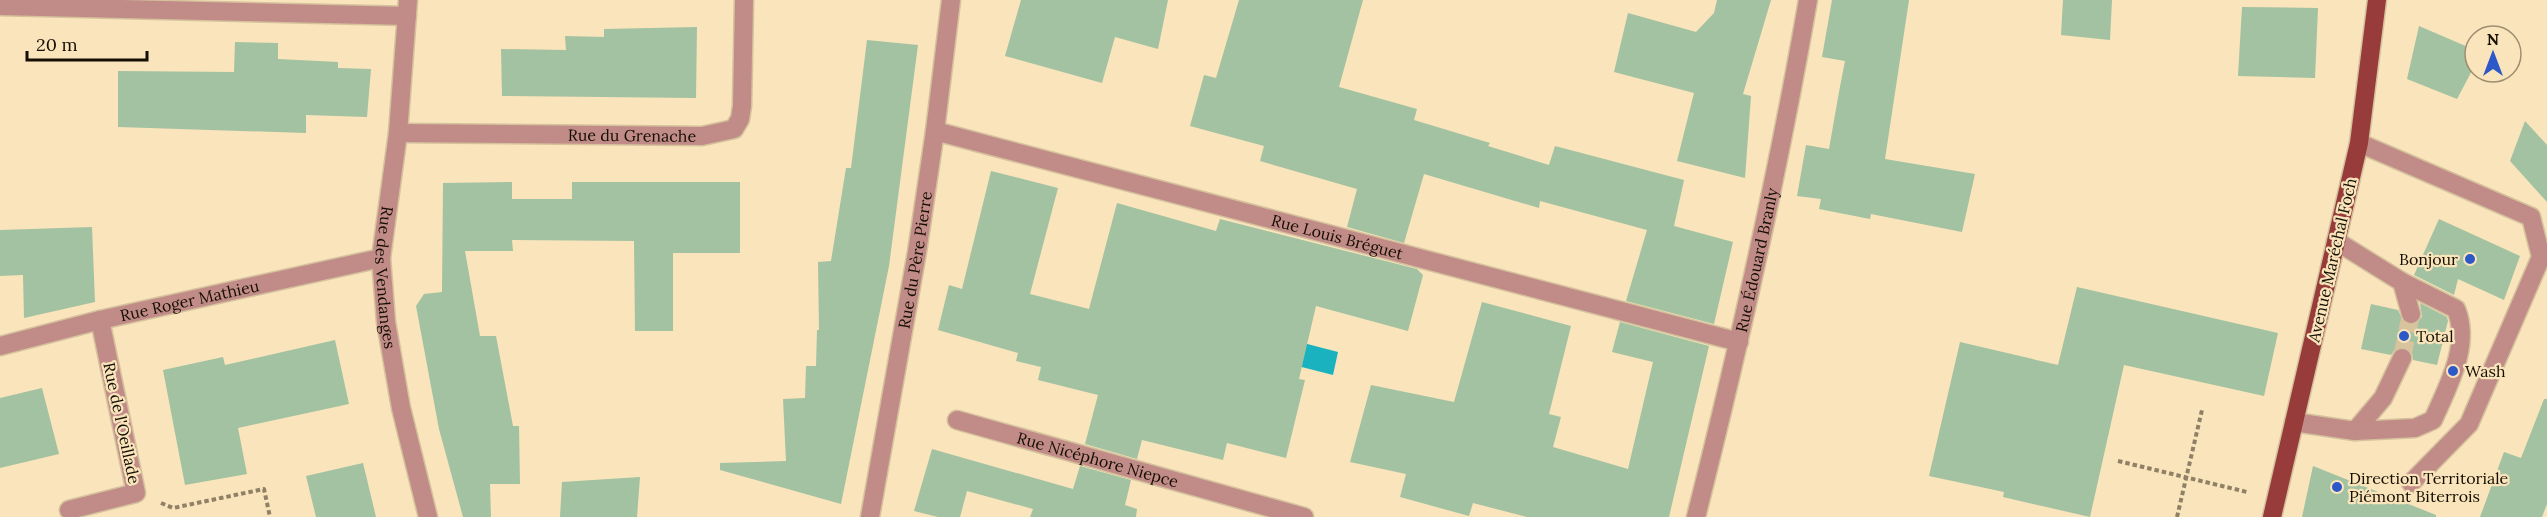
<svg xmlns="http://www.w3.org/2000/svg" width="2547" height="517" viewBox="0 0 2547 517" font-family="Lora,serif">
  <style>
    .water { fill: #1ab2bf }
    .building { fill: #a2c2a1 }
    .lines { fill: none; stroke-linecap: round; stroke-linejoin: round }
    .minor-tunnel { stroke: #d7c49f; stroke-width: 18; stroke-dasharray: 18 9; stroke-linecap: butt }
    .minor-casing { stroke: #d5c29d; stroke-width: 21 }
    .major-casing { stroke: #d5c29d; stroke-width: 21 }
    .path { stroke: #908166; stroke-width: 4; stroke-dasharray: 4.5 3; stroke-linecap: butt }
    .minor { stroke: #c18c88; stroke-width: 18 }
    .major { stroke: #973c3a; stroke-width: 18 }
    .poi-dot { fill: #2d58c8; stroke: #f9e4bb; stroke-width: 2 }
    .labels { text-anchor: middle; dominant-baseline: central; stroke-width: 4.5; stroke-linejoin: round; paint-order: stroke }
    .street-label { font-size: 16px; fill: #150e02; stroke: #f9e4bb }
    .poi-label { font-size: 16px; fill: #150e02; stroke: #f9e4bb; text-anchor: start }
  </style>
  <rect width="100%" height="100%" fill="#f9e4bb"/>
  <!-- water -->
  <path class="water" d="M 1292,340 L 1338,352 L 1333,375 L 1286,363 Z"/>
  <!-- building -->
  <path class="building" d="M 1021,0 L 1168,0 L 1158,49 L 1115,37 L 1102,83 L 1005,56 Z
    M 1239,0 L 1363,0 L 1339,87 L 1417,109 L 1414,120 L 1490,143 L 1488,146 L 1549,165 L 1555,146 L 1684,180 L 1674,226 L 1733,242 L 1714,324 L 1626,301 L 1647,230 L 1540,201 L 1539,208 L 1424,174 L 1404,243 L 1347,227 L 1357,189 L 1260,161 L 1264,146 L 1190,126 L 1204,75 L 1216,78 Z
    M 1717,0 L 1771,0 L 1743,94 L 1751,96 L 1745,178 L 1677,161 L 1694,93 L 1614,72 L 1628,13 L 1696,32 L 1714,13 Z
    M 1832,0 L 1909,0 L 1885,159 L 1975,174 L 1962,232 L 1871,214 L 1870,219 L 1819,209 L 1821,199 L 1797,196 L 1806,145 L 1829,149 L 1839,92 L 1845,61 L 1822,57 Z
    M 2063,0 L 2112,0 L 2110,40 L 2061,35 Z
    M 2242,7 L 2318,8 L 2315,78 L 2238,76 Z
    M 2419,26 L 2475,50 L 2475,65 L 2457,99 L 2407,79 Z
    M 697,27 L 696,98 L 502,96 L 501,49 L 566,50 L 565,36 L 604,37 L 604,29 Z
    M 867,40 L 918,45 L 889,266 L 841,504 L 720,470 L 720,463 L 786,461 L 783,399 L 805,398 L 806,366 L 816,366 L 817,330 L 819,330 L 818,262 L 831,261 L 846,168 L 851,168 Z
    M 235,42 L 278,43 L 278,59 L 338,62 L 338,68 L 371,69 L 367,117 L 306,115 L 306,133 L 118,127 L 118,71 L 234,72 Z
    M 2525,121 L 2547,145 L 2547,202 L 2510,161 Z
    M 991,171 L 1058,188 L 1030,294 L 1089,309 L 1117,203 L 1216,231 L 1220,219 L 1417,269 L 1423,275 L 1408,331 L 1316,306 L 1299,379 L 1305,380 L 1286,458 L 1227,443 L 1223,460 L 1142,440 L 1137,459 L 1085,444 L 1098,395 L 1038,380 L 1041,367 L 1016,361 L 1018,353 L 938,330 L 949,285 L 962,289 Z
    M 512,182 L 512,199 L 572,199 L 572,182 L 740,182 L 740,253 L 673,253 L 673,331 L 635,331 L 634,241 L 512,240 L 513,251 L 465,251 L 480,336 L 496,336 L 513,426 L 519,426 L 520,484 L 490,484 L 491,517 L 463,517 L 439,429 L 416,306 L 424,294 L 442,292 L 443,183 Z
    M 2439,219 L 2520,256 L 2504,300 L 2458,279 L 2454,295 L 2414,275 Z
    M 92,227 L 95,302 L 24,318 L 23,275 L 0,276 L 0,230 Z
    M 2077,287 L 2278,333 L 2264,396 L 2124,365 L 2090,517 L 2003,497 L 2004,492 L 1929,476 L 1960,342 L 2058,365 Z
    M 1482,302 L 1571,326 L 1549,414 L 1561,417 L 1553,447 L 1628,469 L 1653,362 L 1612,352 L 1620,322 L 1709,346 L 1669,517 L 1527,517 L 1473,503 L 1469,516 L 1400,497 L 1406,474 L 1350,462 L 1371,385 L 1454,402 Z
    M 2420,303 L 2447,317 L 2448,321 L 2437,365 L 2413,360 L 2412,352 L 2406,348 L 2396,348 L 2391,355 L 2361,349 L 2371,304 L 2398,310 L 2404,322 L 2413,325 L 2422,317 Z
    M 335,340 L 349,404 L 238,428 L 247,474 L 185,485 L 163,370 L 223,357 L 225,365 Z
    M 42,388 L 59,454 L 0,468 L 0,398 Z
    M 2544,399 L 2547,399 L 2547,504 L 2542,517 L 2480,517 L 2504,452 L 2521,458 Z
    M 932,449 L 1073,489 L 1080,466 L 1131,480 L 1125,505 L 1137,509 L 1136,517 L 1030,517 L 1033,509 L 967,491 L 960,517 L 938,517 L 914,511 Z
    M 363,463 L 376,517 L 316,517 L 306,476 Z
    M 2313,466 L 2436,515 L 2436,517 L 2302,517 Z
    M 640,477 L 637,517 L 560,517 L 562,482 Z"/>
  <g class="lines">
    <!-- minor-tunnel -->
    <path class="minor-tunnel" d="M 2402,358 L 2411,314"/>
    <!-- minor casing -->
    <g class="minor-casing">
      <g id="minor">
        <path id="s1" d="M 408,0 L 398,133 L 381,258 L 386,322 L 401,408 L 428,517"/>
        <path d="M 0,6 L 407,16"/>
        <path id="s2" d="M 935,131 L 1739,342"/>
        <path id="s3" d="M 398,133 L 702,136 L 734,129 L 740,119 L 742,106 L 744,0"/>
        <path d="M 2359,143 L 2531,217 L 2541,257 L 2469,424 L 2411,483"/>
        <path d="M 2336,241 L 2402,282 L 2411,314"/>
        <path id="s4" d="M 0,346 L 100,320 L 381,258"/>
        <path id="s5" d="M 957,420 L 1304,517"/>
        <path d="M 2294,422 L 2355,431 L 2383,398 L 2402,358"/>
        <path d="M 2355,431 L 2415,428 L 2433,420 C 2448,386 2471,345 2456,309 L 2402,282"/>
        <path d="M 69,510 L 136,493 L 100,320"/>
        <path id="s6" d="M 870,517 L 917,252 L 935,131 L 951,0"/>
        <path id="s7" d="M 1696,517 C 1739,346 1778,174 1808,0"/>
      </g>
    </g>
    <!-- major casing -->
    <g class="major-casing">
      <path id="major" d="M 2272,517 L 2359,143 L 2377,0"/>
    </g>
    <!-- path -->
    <path class="path" d="M 2118,461 L 2247,492
      M 161,503 L 173,508 L 264,489 L 270,517
      M 2177,517 L 2202,410"/>
    <!-- minor -->
    <use href="#minor" class="minor"/>
    <!-- major -->
    <use href="#major" class="major"/>
  </g>
  <!-- markers -->
  <g class="poi-dot">
    <circle cx="2470" cy="259" r="6"/>
    <circle cx="2404" cy="336" r="6"/>
    <circle cx="2453" cy="371" r="6"/>
    <circle cx="2337" cy="487" r="6"/>
  </g>
  <g class="labels">
    <!-- street labels -->
    <g class="street-label">
      <text stroke="none"><textPath href="#s3" startOffset="234">Rue du Grenache</textPath></text>
      <text stroke="none"><textPath href="#s2" startOffset="416">Rue Louis Bréguet</textPath></text>
      <text stroke="none"><textPath href="#s6" startOffset="261">Rue du Père Pierre</textPath></text>
      <text stroke="none"><textPath href="#s7" startOffset="264">Rue Édouard Branly</textPath></text>
      <text transform="translate(2332 260) rotate(-77)">Avenue Maréchal Foch</text>
      <text stroke="none"><textPath href="#s1" startOffset="279">Rue des Vendanges</textPath></text>
      <text stroke="none"><textPath href="#s4" startOffset="195">Rue Roger Mathieu</textPath></text>
      <text transform="translate(122 423) rotate(78)">Rue de l'Oeillade</text>
      <text stroke="none"><textPath href="#s5" startOffset="146">Rue Nicéphore Niepce</textPath></text>
    </g>
    <!-- poi labels -->
    <g class="poi-label">
      <text x="2458" y="259" text-anchor="end">Bonjour</text>
      <text x="2416" y="336">Total</text>
      <text x="2465" y="371">Wash</text>
      <text x="2349" y="478">Direction Territoriale<tspan x="2349" dy="18">Piémont Biterrois</tspan></text>
    </g>
  </g>
  <!-- north arrow -->
  <g transform="translate(2493 54)"><circle r="28" fill="#f9e4bb" stroke="#9e8e71" stroke-width="1.5"/>
  <path d="M0-4.5L10 22L0 15L-10 22Z" fill="#2d58c8"/>
  <text y="-9" font-size="16" font-weight="bold" text-anchor="middle" fill="#150e02">N</text>
  </g>
  <!-- scale -->
  <path d="M27 51v9h120v-9" fill="none" stroke="#150e02" stroke-width="3"/>
  <text x="36" y="51" font-size="18" fill="#150e02" stroke="#f9e4bb" stroke-width="4.5" paint-order="stroke">20 m</text>
</svg>
